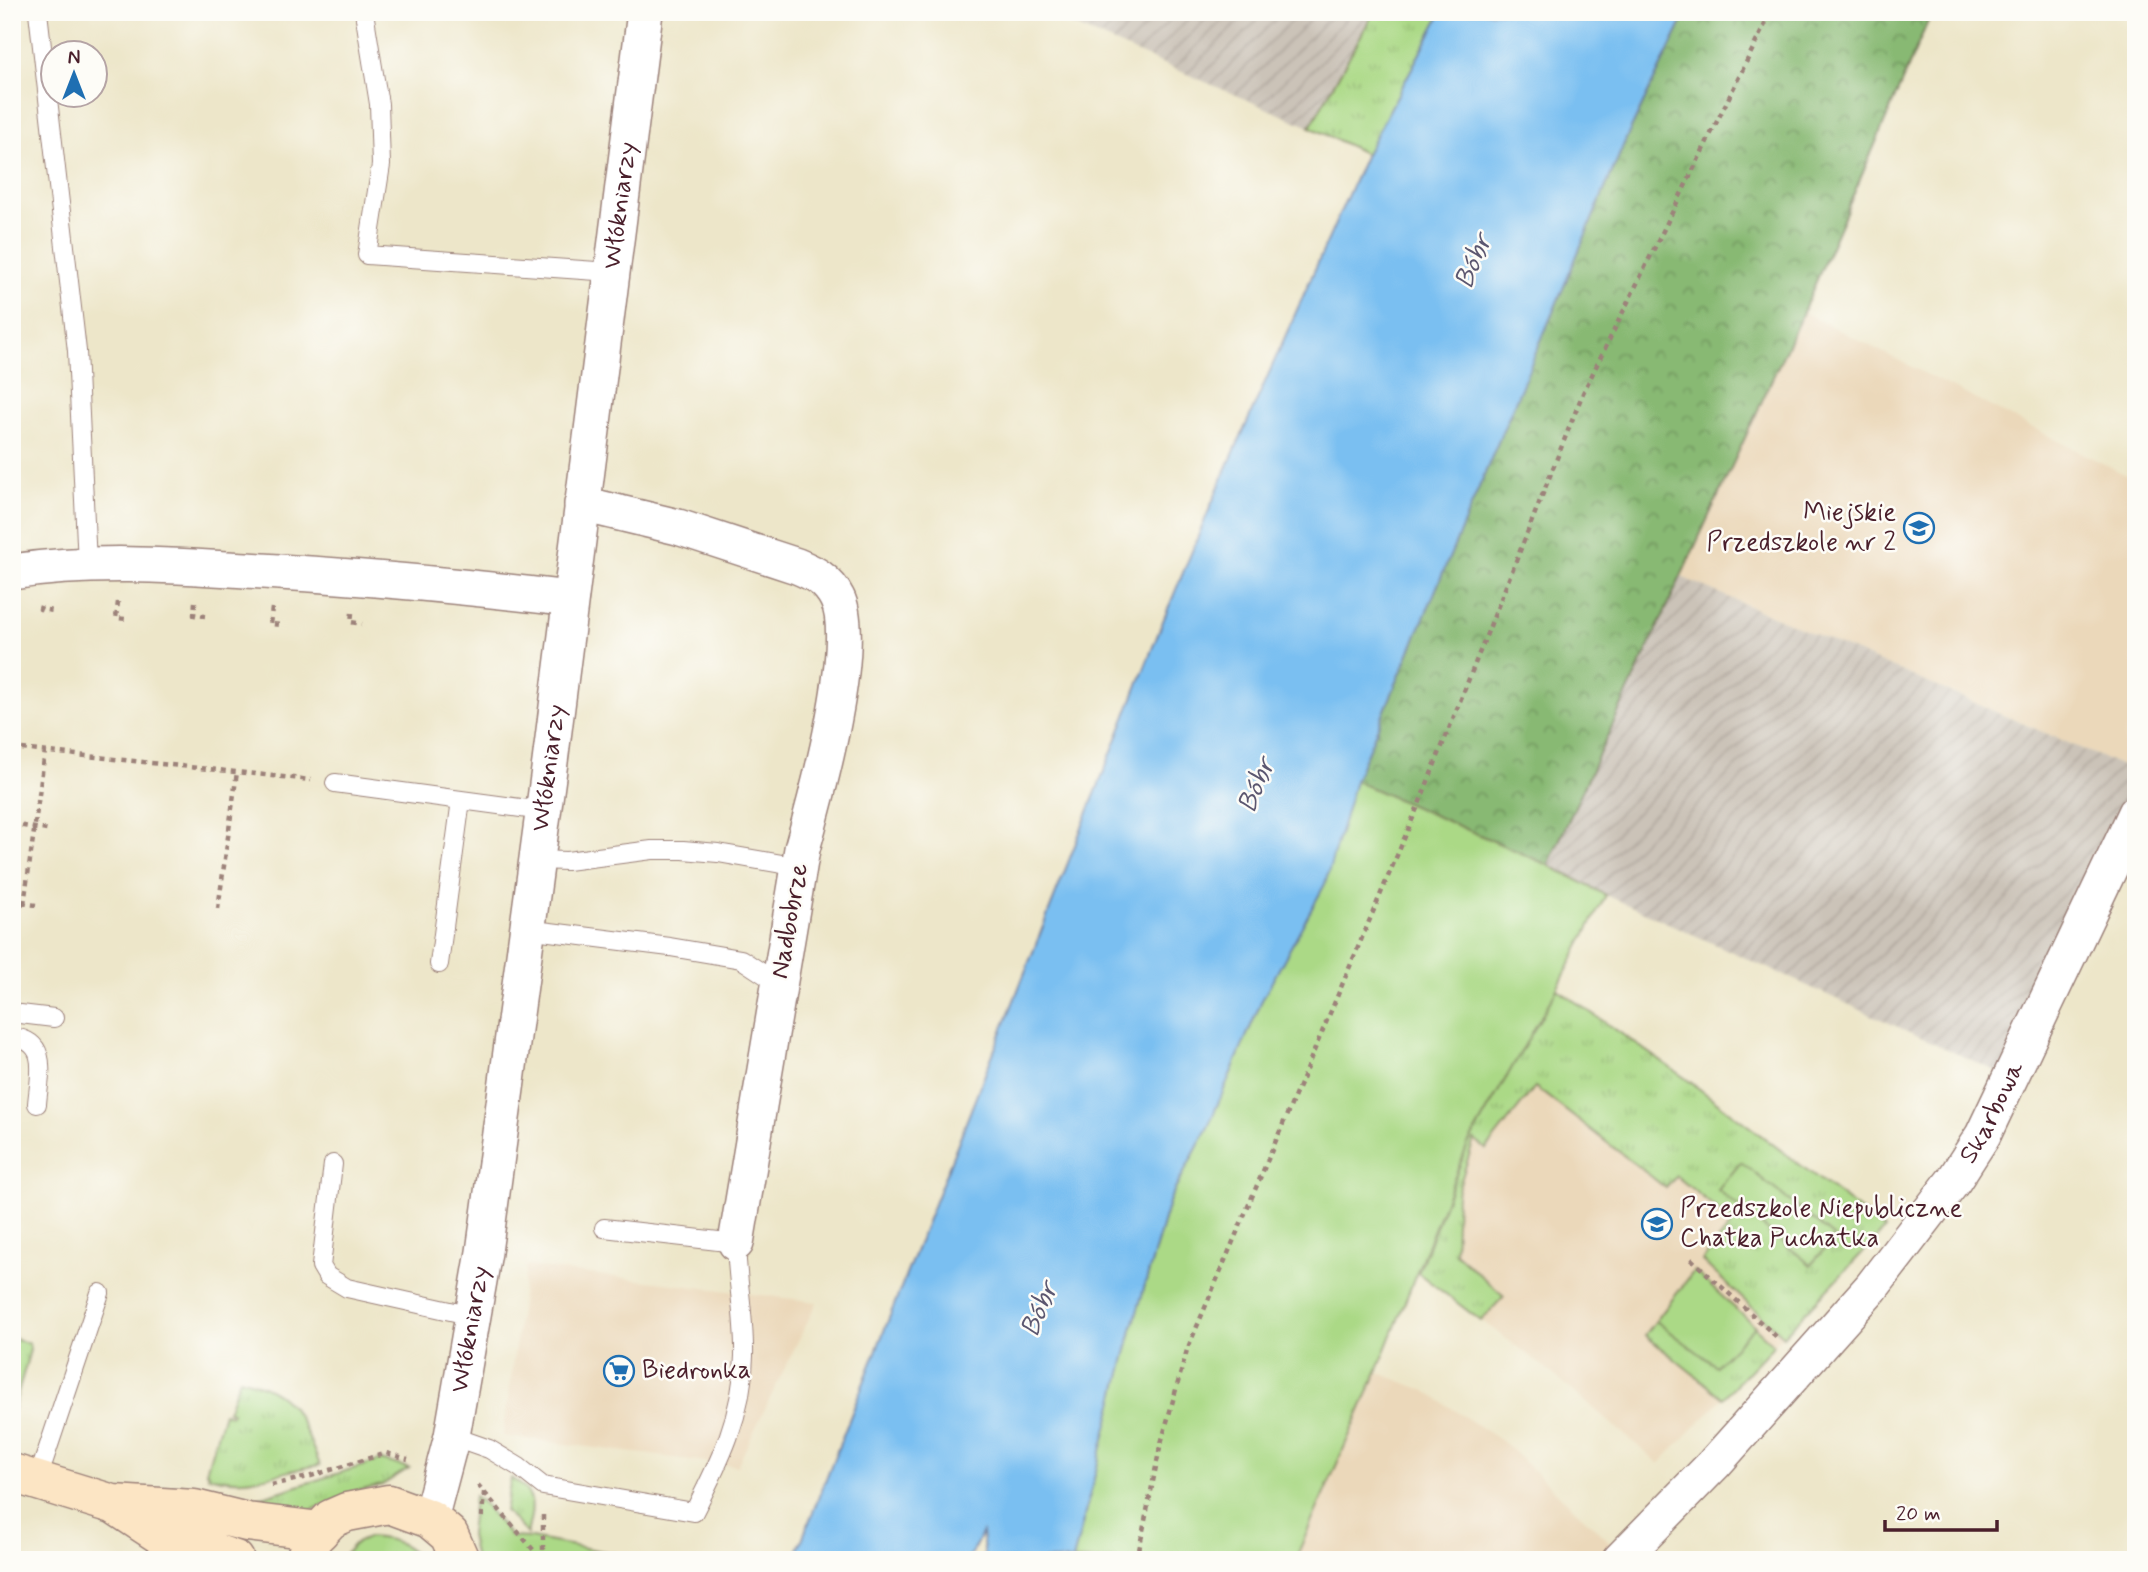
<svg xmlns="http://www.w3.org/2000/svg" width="2148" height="1572" viewBox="0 0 2148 1572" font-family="Mynerve,sans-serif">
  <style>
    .built { fill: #ebd8ba }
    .industrial { fill: url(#industrial-furrows) }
    .grass { fill: url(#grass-tufts); stroke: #7a7c58; stroke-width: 2 }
    .forest { fill: url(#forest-crowns); stroke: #696c4f; stroke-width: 2 }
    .green { fill: #abd986; stroke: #7a7c58; stroke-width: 2 }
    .water { fill: #7abff1; stroke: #626f8e; stroke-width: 2 }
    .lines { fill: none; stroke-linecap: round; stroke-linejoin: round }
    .lane-casing { stroke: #9c827a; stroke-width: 20 }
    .street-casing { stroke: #9c827a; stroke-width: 38 }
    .secondary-casing { stroke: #9c827a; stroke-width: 41 }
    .path { stroke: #9c827a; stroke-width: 4.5; stroke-dasharray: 5 5; stroke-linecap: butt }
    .lane { stroke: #fff; stroke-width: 18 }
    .street { stroke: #fff; stroke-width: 35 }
    .secondary { stroke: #fce5c4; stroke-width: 38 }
    .labels { text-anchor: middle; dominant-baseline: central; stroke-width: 5; stroke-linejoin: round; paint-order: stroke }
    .street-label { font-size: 26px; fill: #4a1f2b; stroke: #fdfcf7 }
    .poi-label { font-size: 26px; fill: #4a1f2b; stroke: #fdfcf7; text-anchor: start }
    .water-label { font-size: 28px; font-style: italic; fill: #5b5770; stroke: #fdfcf7 }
  </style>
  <defs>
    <pattern id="industrial-furrows" width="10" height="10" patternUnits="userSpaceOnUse" patternTransform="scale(1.75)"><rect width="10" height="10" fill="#cbc3b8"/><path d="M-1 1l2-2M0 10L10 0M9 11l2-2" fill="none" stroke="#b0a79e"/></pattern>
    <pattern id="grass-tufts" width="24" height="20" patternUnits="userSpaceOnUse" patternTransform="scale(1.75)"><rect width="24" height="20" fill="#abd986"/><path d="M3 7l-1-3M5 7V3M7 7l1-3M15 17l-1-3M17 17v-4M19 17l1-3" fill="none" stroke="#95ba74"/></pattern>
    <pattern id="forest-crowns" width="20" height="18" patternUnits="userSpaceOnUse" patternTransform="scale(1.75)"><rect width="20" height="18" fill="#88b973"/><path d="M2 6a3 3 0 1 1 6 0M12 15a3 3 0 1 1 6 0" fill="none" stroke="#71965f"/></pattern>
  </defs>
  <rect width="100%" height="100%" fill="#fdfcf7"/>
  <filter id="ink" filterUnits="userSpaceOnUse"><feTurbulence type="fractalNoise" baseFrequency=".0143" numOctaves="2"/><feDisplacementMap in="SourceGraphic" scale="14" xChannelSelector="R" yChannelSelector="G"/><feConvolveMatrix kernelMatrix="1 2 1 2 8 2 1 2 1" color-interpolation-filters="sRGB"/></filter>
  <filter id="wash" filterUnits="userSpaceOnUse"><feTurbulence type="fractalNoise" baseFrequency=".00686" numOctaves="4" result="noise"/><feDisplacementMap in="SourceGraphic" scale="28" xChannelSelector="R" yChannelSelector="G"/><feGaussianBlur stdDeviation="1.57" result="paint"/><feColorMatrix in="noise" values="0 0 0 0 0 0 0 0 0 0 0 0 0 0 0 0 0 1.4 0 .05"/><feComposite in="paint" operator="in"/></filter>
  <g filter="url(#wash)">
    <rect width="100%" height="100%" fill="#ede6c9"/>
    <!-- built -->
    <path class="built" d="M 1803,312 L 2136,480 L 2136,757 L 2130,769 L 1679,576 Z
      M 1557,989 L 1685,1078 L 1885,1229 L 1659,1464 L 1547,1369 L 1418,1273 L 1468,1144 Z
      M 526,1266 L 817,1302 L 737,1466 L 503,1436 Z
      M 1377,1372 L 1426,1391 L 1504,1443 L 1624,1555 L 1620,1560 L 1295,1560 Z"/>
    <!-- industrial -->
    <path class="industrial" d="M 1042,12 L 1374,12 L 1310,127 Z
      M 1679,576 L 2136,772 L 2136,816 L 2009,1077 L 1606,895 L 1548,865 Z"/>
    <!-- grass -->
    <path class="grass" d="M 1374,12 L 1442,12 L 1366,154 L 1310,127 Z
      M 1557,989 L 1685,1078 L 1885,1229 L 1783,1336 L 1702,1261 L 1733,1222 L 1676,1176 L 1666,1188 L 1535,1087 L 1486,1149 L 1474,1140 L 1457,1193 L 1455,1253 L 1504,1296 L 1481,1321 L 1418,1273 L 1468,1144 Z
      M 1694,1271 L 1774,1345 L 1723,1398 L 1645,1335 Z
      M 12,1337 L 29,1344 L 30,1350 L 12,1414 Z
      M 240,1378 C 296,1393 299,1416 320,1465 C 276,1471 254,1488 208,1476 L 209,1473 L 206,1471 L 224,1413 L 231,1415 L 232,1412 L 228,1411 Z
      M 381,1460 L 409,1468 L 382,1485 L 350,1493 L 308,1512 L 243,1503 Z
      M 511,1478 C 538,1494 533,1508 527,1534 L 505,1511 Z"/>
    <!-- forest -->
    <path class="forest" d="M 1687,12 L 1932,12 L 1803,312 L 1548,865 L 1355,781 L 1626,139 Z"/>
    <!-- green -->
    <path class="green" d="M 1355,781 L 1548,865 L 1606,895 L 1557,989 L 1468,1144 L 1377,1372 L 1295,1560 L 1073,1560 L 1133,1326 L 1170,1199 L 1208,1127 L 1261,1002 L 1340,826 Z
      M 1741,1162 L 1834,1237 L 1811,1265 L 1718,1190 Z
      M 1694,1271 L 1755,1326 L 1716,1366 L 1656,1321 Z
      M 474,1496 L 480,1500 L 511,1537 L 531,1538 L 650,1560 L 475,1560 L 470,1535 Z
      M 369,1537 C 390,1538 407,1543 421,1560 L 340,1560 L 354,1544 Z"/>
    <!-- water -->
    <path class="water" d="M 1442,12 L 1687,12 L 1626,139 L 1355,781 L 1325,884 L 1261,1002 L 1208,1127 L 1170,1199 L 1133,1326 L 1073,1560 L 985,1560 L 982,1533 L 968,1560 L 794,1560 L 1165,616 L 1219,486 L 1366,154 Z"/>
  </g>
  <g filter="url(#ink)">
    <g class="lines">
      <!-- lane casing -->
      <g class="lane-casing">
        <path id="lane" d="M 38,12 L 77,351 L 87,564
          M 364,12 L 379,104 L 381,165 L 367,255 L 611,272
          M 335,783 L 543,811
          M 536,860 L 567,861 L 652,850 L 683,850 L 718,853 L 799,867
          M 526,929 L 670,947 L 741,959 L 779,984
          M 439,964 L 461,800
          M 12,1013 L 54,1018
          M 12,1037 C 51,1041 39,1076 37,1104
          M 333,1164 L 321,1266 L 327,1276 L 347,1288 L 473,1316
          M 452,1436 L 489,1449 L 519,1467 L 543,1486 L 694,1512 C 720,1461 743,1415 744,1356 C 745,1318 737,1281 736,1243 L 604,1228
          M 37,1481 L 100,1293"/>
      </g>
      <!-- street casing -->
      <g class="street-casing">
        <g id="street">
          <path d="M 582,504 L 678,527 L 797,566 C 814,573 828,580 837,598 C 860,641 816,799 802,849 L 736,1243"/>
          <path d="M 12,572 C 90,560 168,565 246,570 C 355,576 462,586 570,599"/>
          <path id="s1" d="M 430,1519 L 452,1436 L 484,1252 L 550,762 L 645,12"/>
          <path id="s2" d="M 1620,1560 L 1714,1464 L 1871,1288 L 1954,1180 L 1983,1135 L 2136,813"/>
        </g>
      </g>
      <!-- secondary casing -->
      <g class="secondary-casing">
        <path id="secondary" d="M 12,1473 L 113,1504 L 194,1509 L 247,1522 L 320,1531
          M 115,1505 L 159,1534 L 235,1560
          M 305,1560 L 312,1539 L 331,1519 L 347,1512 L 389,1504 L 430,1519 L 449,1535 L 460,1560"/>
      </g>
      <!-- path -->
      <path class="path" d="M 118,602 L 116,618 L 126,619
        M 195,602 L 194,615 L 205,616
        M 41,606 L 40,609 L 53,611
        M 272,608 L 270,624 L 281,625
        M 352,613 L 351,622 L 362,624
        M 12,748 L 311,780
        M 12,824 L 47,830
        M 12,902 L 36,905
        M 24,904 L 45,751
        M 218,909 L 237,772
        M 1691,1259 L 1779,1339
        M 271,1485 L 308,1477 L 386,1453 L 408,1459
        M 478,1485 L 542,1560
        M 482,1517 L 484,1492
        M 543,1560 L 543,1514
        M 1137,1560 L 1160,1447 L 1187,1350 L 1421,799 L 1583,393 L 1771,12"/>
      <!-- lane -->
      <use href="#lane" class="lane"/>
      <!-- street -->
      <use href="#street" class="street"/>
      <!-- secondary -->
      <use href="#secondary" class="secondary"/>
    </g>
  </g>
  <!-- icons -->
  <defs>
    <g id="school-ring" transform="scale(1.575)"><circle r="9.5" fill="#fdfcf7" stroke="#1f6fb2" stroke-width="1.5"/><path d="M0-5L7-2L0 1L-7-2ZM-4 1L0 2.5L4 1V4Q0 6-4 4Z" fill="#1f6fb2"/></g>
    <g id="supermarket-ring" transform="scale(1.575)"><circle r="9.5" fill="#fdfcf7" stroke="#1f6fb2" stroke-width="1.5"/><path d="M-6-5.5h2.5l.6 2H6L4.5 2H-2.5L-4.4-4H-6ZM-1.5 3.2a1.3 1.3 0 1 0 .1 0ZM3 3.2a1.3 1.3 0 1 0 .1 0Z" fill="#1f6fb2"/></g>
  </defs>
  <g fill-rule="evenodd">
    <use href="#school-ring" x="1919" y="528"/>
    <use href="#school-ring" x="1657" y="1224"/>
    <use href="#supermarket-ring" x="619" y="1371"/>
  </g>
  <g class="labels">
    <!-- street labels -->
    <g class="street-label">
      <text stroke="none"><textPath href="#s1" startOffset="1328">Włókniarzy</textPath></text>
      <text stroke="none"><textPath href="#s1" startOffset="761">Włókniarzy</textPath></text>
      <text transform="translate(790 921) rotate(-80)">Nadbobrze</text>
      <text stroke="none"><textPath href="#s2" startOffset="584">Skarbowa</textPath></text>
      <text stroke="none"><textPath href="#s1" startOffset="194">Włókniarzy</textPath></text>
    </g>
    <!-- poi labels -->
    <g class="poi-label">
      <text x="1896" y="513" text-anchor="end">Miejskie<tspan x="1896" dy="30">Przedszkole nr 2</tspan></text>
      <text x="1680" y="1209">Przedszkole Niepubliczne<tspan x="1680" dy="30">Chatka Puchatka</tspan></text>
      <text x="642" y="1371">Biedronka</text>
    </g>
    <!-- water labels -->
    <g class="water-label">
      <text transform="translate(1474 262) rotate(-67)">Bóbr</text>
      <text transform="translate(1257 786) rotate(-67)">Bóbr</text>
      <text transform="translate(1040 1310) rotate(-67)">Bóbr</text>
    </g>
  </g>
  <!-- margin -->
  <rect width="2148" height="1572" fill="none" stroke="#fdfcf7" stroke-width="42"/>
  <!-- north arrow -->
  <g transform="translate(74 74)"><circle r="33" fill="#fdfcf7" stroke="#b5a4a5" stroke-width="2"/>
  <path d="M0-5L12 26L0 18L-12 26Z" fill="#1f6fb2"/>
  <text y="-10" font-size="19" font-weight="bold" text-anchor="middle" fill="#4a1f2b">N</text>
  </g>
  <!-- scale -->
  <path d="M1885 1520v10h112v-10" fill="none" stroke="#4a1f2b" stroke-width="3.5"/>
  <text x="1896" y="1520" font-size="21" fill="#4a1f2b" stroke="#fdfcf7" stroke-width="5" paint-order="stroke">20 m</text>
</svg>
